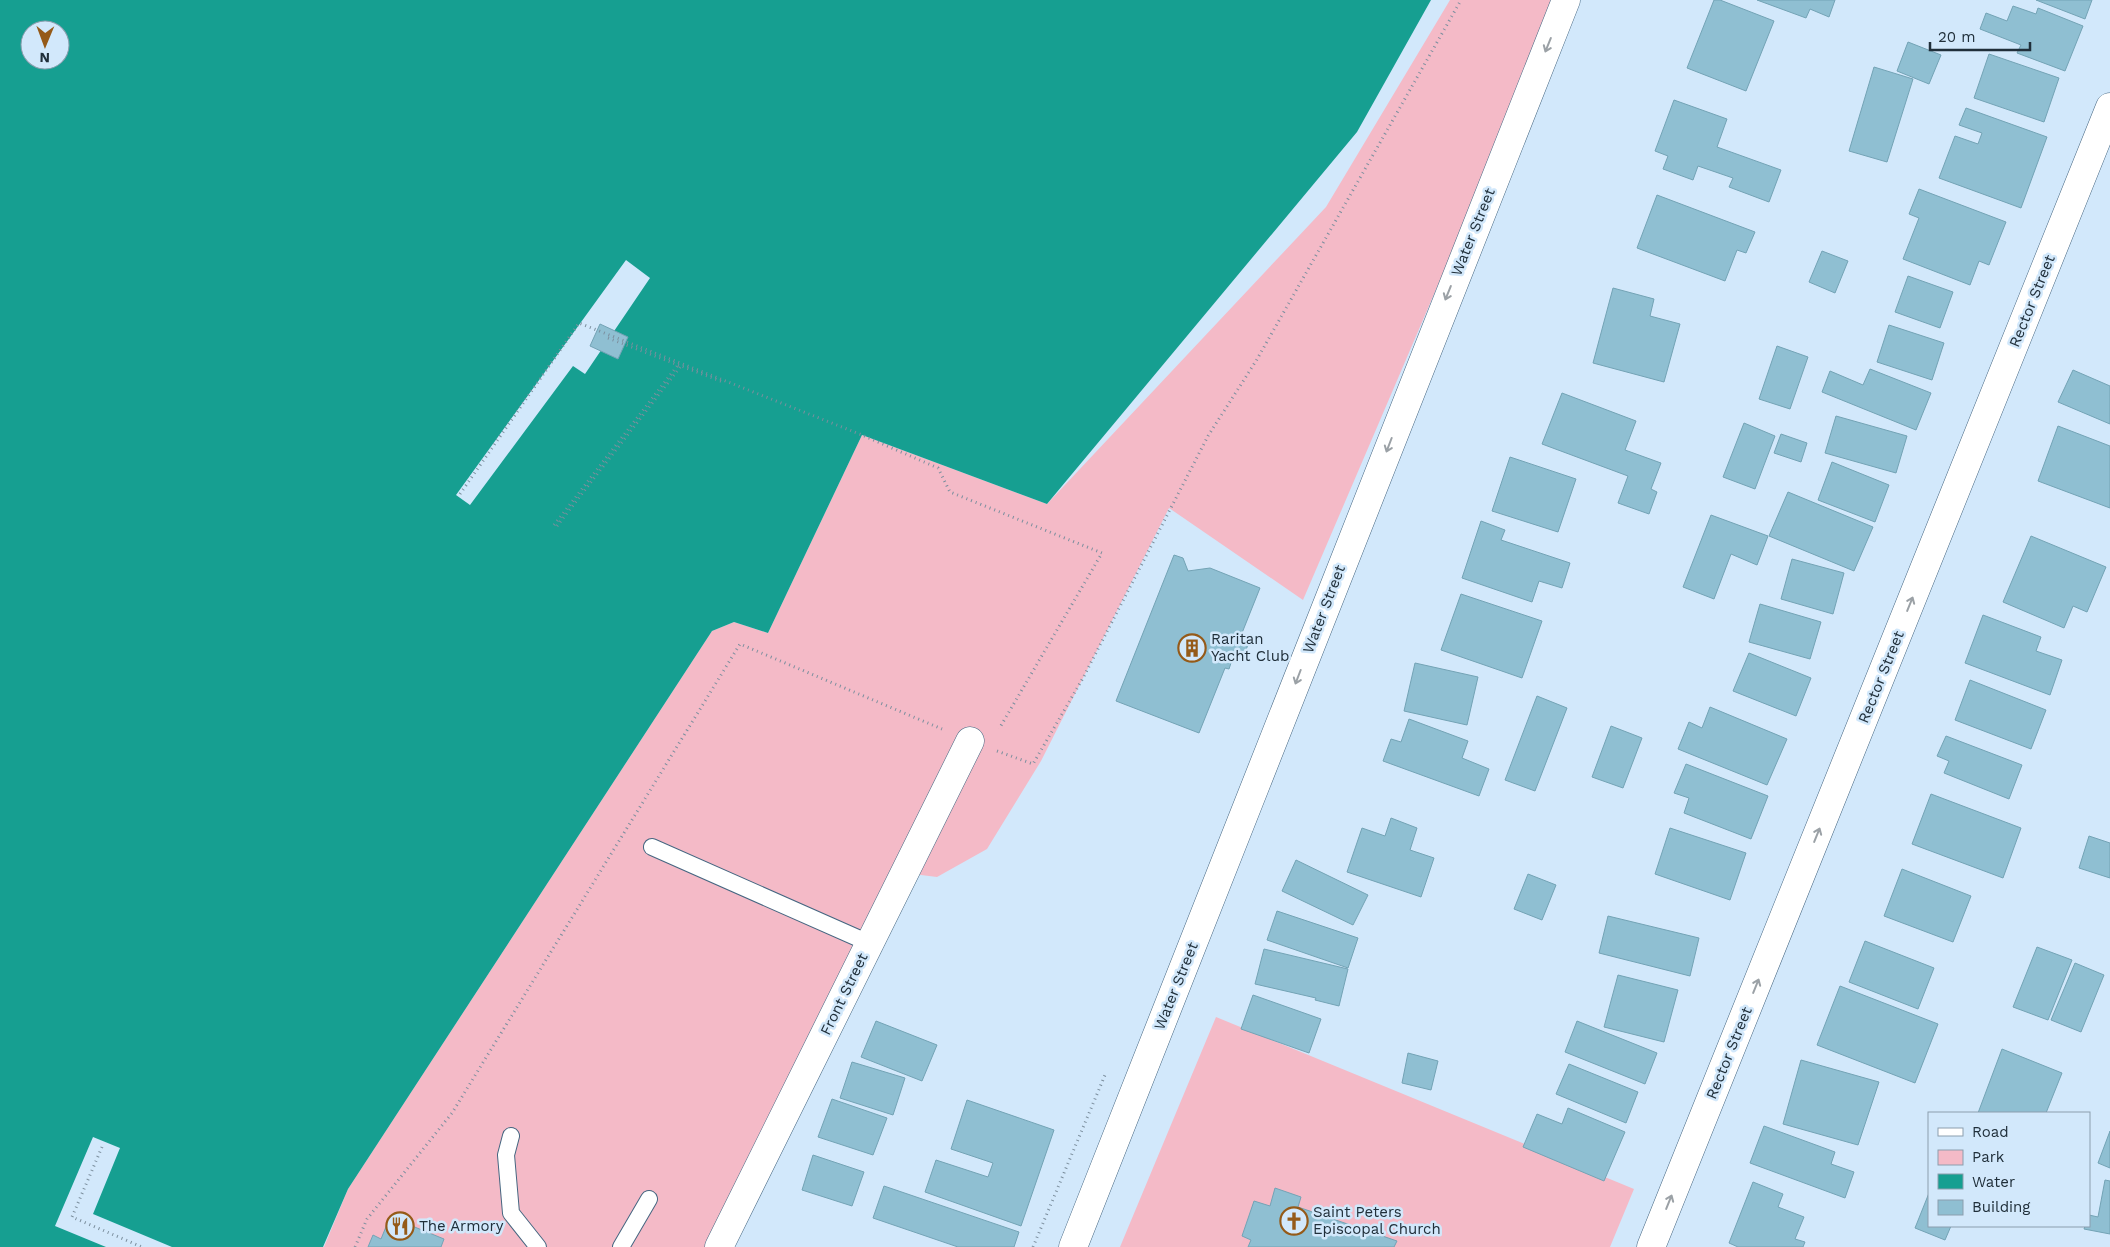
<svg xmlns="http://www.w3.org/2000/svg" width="2110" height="1247" viewBox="0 0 2110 1247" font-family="'Work Sans',sans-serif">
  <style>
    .green { fill: #f4bac7 }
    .water { fill: #169f91; fill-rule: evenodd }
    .pier { fill: #d2e8fb }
    .building { fill: #8fbfd2; stroke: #73a3b5 }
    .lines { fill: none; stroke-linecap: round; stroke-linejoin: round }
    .service-casing { stroke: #456681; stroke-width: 18 }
    .minor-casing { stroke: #456681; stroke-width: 29 }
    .path { stroke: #7c8f9e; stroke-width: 3; stroke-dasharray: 1 4; stroke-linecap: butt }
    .service { stroke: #fff; stroke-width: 16 }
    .minor { stroke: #fff; stroke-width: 28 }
    .oneway { stroke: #9ba1a6 }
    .labels { text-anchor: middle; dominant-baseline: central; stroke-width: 5; stroke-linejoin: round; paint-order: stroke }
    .street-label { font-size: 15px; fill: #202f3a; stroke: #d2e8fb }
    .poi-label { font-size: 15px; fill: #202f3a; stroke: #d2e8fb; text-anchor: start }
  </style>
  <rect width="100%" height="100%" fill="#d2e8fb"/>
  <!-- green -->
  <path class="green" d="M 1450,0 L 1560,0 L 1303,600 L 1169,508 L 1041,761 L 987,849 L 937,877 L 905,873 L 719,1247 L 324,1247 L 348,1189 L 712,631 L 734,622 L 768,633 L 862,435 L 1047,504 L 1326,207 Z
    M 1216,1017 L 1634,1189 L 1610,1247 L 1120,1247 Z"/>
  <!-- water -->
  <path class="water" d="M 0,0 L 1431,0 L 1357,132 L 1047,504 L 862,435 L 768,633 L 734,622 L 712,631 L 348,1189 L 323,1247 L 0,1247 ZM 30,30 L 60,30 L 60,60 L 30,60 Z"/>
  <!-- pier -->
  <path class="pier" d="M 626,260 L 650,278 L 585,374 L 573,366 L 470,505 L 456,495 Z
    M 93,1137 L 120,1148 L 93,1214 L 172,1247 L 106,1247 L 55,1226 Z"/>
  <!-- building -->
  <path class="building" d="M 1714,0 L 1720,0 L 1774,21 L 1746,91 L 1687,68 Z
    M 1757,0 L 1835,0 L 1829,17 L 1810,9 L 1806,18 Z
    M 2036,0 L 2092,0 L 2085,19 Z
    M 2013,6 L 2036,14 L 2038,8 L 2083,26 L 2065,71 L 2017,53 L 2021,45 L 1980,29 L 1986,13 L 2007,21 Z
    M 1908,42 L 1941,55 L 1929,84 L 1897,71 Z
    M 1989,54 L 2059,78 L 2044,122 L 1974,98 Z
    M 1874,67 L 1913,79 L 1887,162 L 1849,151 Z
    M 1674,100 L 1727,119 L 1717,147 L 1781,170 L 1769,202 L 1729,187 L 1733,178 L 1698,166 L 1693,180 L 1663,169 L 1668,156 L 1655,151 Z
    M 1966,108 L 2047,137 L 2021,208 L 1939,178 L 1955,136 L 1978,144 L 1982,133 L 1959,125 Z
    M 1919,189 L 2006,222 L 1989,265 L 1979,261 L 1970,285 L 1903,259 L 1919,218 L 1909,214 Z
    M 1657,195 L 1755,232 L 1746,253 L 1737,250 L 1725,281 L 1637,248 Z
    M 1822,251 L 1848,261 L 1835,293 L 1809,282 Z
    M 1908,276 L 1953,292 L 1940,328 L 1895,312 Z
    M 1613,288 L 1654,299 L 1650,316 L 1680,324 L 1664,382 L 1593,363 Z
    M 600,324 L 628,337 L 618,359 L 590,346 Z
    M 1889,325 L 1944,343 L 1932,380 L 1877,362 Z
    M 1777,346 L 1808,357 L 1790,409 L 1759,399 Z
    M 1870,369 L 1931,393 L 1916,430 L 1822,392 L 1830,371 L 1863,385 Z
    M 2073,370 L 2110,386 L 2110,424 L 2058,402 Z
    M 1562,393 L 1636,421 L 1625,450 L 1661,463 L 1651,489 L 1657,492 L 1649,514 L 1618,503 L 1628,476 L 1542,444 Z
    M 1836,416 L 1907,436 L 1896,473 L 1825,453 Z
    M 1744,423 L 1775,436 L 1755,489 L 1723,477 Z
    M 2058,426 L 2110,446 L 2110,508 L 2038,481 Z
    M 1781,434 L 1807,443 L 1801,462 L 1774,453 Z
    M 1510,457 L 1576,479 L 1558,532 L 1492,511 Z
    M 1832,462 L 1889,485 L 1875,522 L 1818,500 Z
    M 1788,492 L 1873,527 L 1854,571 L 1769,536 Z
    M 1711,515 L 1768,536 L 1757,565 L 1731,554 L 1714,599 L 1683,587 Z
    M 1481,521 L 1505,530 L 1501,540 L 1570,563 L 1562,588 L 1539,581 L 1532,602 L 1462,578 Z
    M 2031,536 L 2106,567 L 2087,612 L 2073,606 L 2064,628 L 2003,602 Z
    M 1174,555 L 1183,558 L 1188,571 L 1210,568 L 1260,588 L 1240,638 L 1249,642 L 1243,658 L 1234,654 L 1229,669 L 1225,668 L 1199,733 L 1116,701 Z
    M 1792,559 L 1844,573 L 1833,614 L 1781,599 Z
    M 1461,594 L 1542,621 L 1522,678 L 1441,650 Z
    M 1760,604 L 1821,622 L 1810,659 L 1749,642 Z
    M 1983,615 L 2041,637 L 2036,651 L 2062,660 L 2050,695 L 1965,663 Z
    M 1749,653 L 1811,678 L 1796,716 L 1733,691 Z
    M 1415,663 L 1478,677 L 1467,725 L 1404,711 Z
    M 1970,680 L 2046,710 L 2031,749 L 1955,720 Z
    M 1537,696 L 1567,708 L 1535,791 L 1505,780 Z
    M 1710,707 L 1787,739 L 1767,785 L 1678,749 L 1689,722 L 1702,728 Z
    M 1409,719 L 1468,741 L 1462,758 L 1489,769 L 1479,796 L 1383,761 L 1391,739 L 1401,742 Z
    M 1611,726 L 1642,738 L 1623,788 L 1592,777 Z
    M 1946,736 L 2022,765 L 2009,799 L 1944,773 L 1949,761 L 1937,756 Z
    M 1686,764 L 1768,796 L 1751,839 L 1684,813 L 1689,798 L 1674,793 Z
    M 1931,794 L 2021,828 L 2003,878 L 1912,844 Z
    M 1391,818 L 1417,828 L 1410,850 L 1434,858 L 1421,897 L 1347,872 L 1362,828 L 1385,836 Z
    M 1670,828 L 1746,853 L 1730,900 L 1655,874 Z
    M 2089,836 L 2110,843 L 2110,878 L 2079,868 Z
    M 1296,860 L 1368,895 L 1353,925 L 1282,891 Z
    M 1902,869 L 1971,896 L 1953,942 L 1884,916 Z
    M 1528,874 L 1556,885 L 1542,920 L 1514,909 Z
    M 1277,911 L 1358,938 L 1348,968 L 1267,940 Z
    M 1608,916 L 1699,938 L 1690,976 L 1599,953 Z
    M 1865,941 L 1934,968 L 1918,1009 L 1849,982 Z
    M 2037,947 L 2072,960 L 2048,1020 L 2013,1007 Z
    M 1264,949 L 1348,969 L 1339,1006 L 1315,1000 L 1316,998 L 1255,984 Z
    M 2075,963 L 2104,975 L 2081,1032 L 2051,1020 Z
    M 1618,975 L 1678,990 L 1664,1042 L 1604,1027 Z
    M 1840,986 L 1938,1024 L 1915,1083 L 1817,1045 Z
    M 1253,995 L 1321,1019 L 1309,1053 L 1241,1029 Z
    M 876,1021 L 937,1045 L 922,1081 L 861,1057 Z
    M 1577,1021 L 1657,1053 L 1645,1084 L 1565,1052 Z
    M 2002,1049 L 2062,1073 L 2046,1113 L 1978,1113 Z
    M 1408,1053 L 1438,1061 L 1431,1090 L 1402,1083 Z
    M 1801,1060 L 1879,1082 L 1858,1145 L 1783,1124 Z
    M 852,1062 L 905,1078 L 893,1115 L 840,1098 Z
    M 1569,1064 L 1638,1092 L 1626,1123 L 1556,1094 Z
    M 832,1099 L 887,1118 L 873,1155 L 818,1137 Z
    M 967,1100 L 1054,1130 L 1021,1226 L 925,1192 L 936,1160 L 988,1177 L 993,1163 L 951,1149 Z
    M 1568,1108 L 1625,1132 L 1604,1181 L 1523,1147 L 1537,1114 L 1562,1124 Z
    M 1764,1126 L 1835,1152 L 1831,1164 L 1854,1172 L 1845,1198 L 1750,1163 Z
    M 2110,1131 L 2110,1168 L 2098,1163 Z
    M 813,1155 L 864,1172 L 852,1206 L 802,1190 Z
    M 2105,1180 L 2110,1181 L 2110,1234 L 2084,1229 L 2085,1226 L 2089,1226 L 2089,1215 L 2098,1217 Z
    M 1753,1182 L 1783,1194 L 1778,1207 L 1804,1217 L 1795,1239 L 1805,1242 L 1803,1247 L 1738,1247 L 1729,1243 Z
    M 884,1186 L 1019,1232 L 1014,1247 L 958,1247 L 873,1218 Z
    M 1275,1188 L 1301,1197 L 1298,1207 L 1397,1241 L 1394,1247 L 1248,1247 L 1251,1240 L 1242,1236 L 1254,1201 L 1270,1206 Z
    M 1929,1193 L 1929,1226 L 1951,1226 L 1945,1240 L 1915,1228 Z
    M 390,1217 L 444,1239 L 441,1247 L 368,1247 L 373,1235 L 381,1239 Z"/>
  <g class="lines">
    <!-- service casing -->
    <g class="service-casing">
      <path id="service" d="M 652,847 L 869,943
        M 511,1136 L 506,1155 L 511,1213 L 538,1247
        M 621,1247 L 649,1199"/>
    </g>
    <!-- minor casing -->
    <g class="minor-casing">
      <path id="minor" d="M 719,1247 L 970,741
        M 1073,1247 L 1566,0
        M 1651,1247 L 2110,107"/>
    </g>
    <!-- path -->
    <path class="path" d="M 608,338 L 723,382
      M 460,494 L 579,323 L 862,435 L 938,468 L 950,492 L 1102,553 L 999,729
      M 554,525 L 678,365
      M 557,526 L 681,366
      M 997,751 L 1033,764 L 1083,678 L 1208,436 L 1256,361 L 1461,0
      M 102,1147 L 72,1217 L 142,1247
      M 355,1247 L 367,1219 L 452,1113 L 740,644 L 942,729
      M 1033,1247 L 1105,1075"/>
    <!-- service -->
    <use href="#service" class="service"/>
    <!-- minor -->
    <use href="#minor" class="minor"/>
  </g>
  <!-- one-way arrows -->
  <defs><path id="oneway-shaft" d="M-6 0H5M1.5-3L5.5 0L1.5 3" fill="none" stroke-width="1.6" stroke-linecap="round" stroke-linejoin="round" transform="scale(1.25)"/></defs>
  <g class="oneway">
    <use href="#oneway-shaft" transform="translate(1548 45) rotate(112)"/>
    <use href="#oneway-shaft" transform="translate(1448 293) rotate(112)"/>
    <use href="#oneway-shaft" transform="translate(1389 445) rotate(111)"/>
    <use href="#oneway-shaft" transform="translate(1910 604) rotate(-68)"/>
    <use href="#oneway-shaft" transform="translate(1298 677) rotate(111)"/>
    <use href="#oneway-shaft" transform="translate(1817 835) rotate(-68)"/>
    <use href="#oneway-shaft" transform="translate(1756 986) rotate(-68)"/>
    <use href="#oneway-shaft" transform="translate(1669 1202) rotate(-68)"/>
  </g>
  <!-- icons -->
  <defs>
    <g id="building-ring" transform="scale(1.4375)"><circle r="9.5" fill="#d2e8fb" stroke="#955a18" stroke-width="1.5"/><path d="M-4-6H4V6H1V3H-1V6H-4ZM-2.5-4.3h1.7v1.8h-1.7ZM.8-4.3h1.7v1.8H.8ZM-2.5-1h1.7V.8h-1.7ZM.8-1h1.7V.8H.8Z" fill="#955a18"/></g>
    <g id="church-ring" transform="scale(1.4375)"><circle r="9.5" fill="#d2e8fb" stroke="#955a18" stroke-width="1.5"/><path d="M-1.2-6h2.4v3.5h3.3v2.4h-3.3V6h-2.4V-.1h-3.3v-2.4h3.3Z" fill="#955a18"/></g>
    <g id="restaurant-ring" transform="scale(1.4375)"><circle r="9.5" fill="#d2e8fb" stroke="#955a18" stroke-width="1.5"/><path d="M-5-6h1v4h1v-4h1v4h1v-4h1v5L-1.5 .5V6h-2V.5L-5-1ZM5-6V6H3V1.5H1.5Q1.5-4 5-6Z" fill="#955a18"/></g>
  </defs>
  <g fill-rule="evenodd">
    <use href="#building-ring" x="1192" y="648"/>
    <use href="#church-ring" x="1294" y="1221"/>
    <use href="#restaurant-ring" x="400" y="1226"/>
  </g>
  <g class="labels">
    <!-- street labels -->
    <g class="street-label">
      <text transform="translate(1473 232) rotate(-68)">Water Street</text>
      <text transform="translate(2032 301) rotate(-68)">Rector Street</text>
      <text transform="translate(1324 609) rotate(-69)">Water Street</text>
      <text transform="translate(1881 677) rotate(-68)">Rector Street</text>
      <text transform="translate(1176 986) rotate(-68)">Water Street</text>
      <text transform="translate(844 994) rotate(-64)">Front Street</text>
      <text transform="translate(1729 1053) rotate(-68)">Rector Street</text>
    </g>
    <!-- poi labels -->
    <g class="poi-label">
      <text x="1211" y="639">Raritan<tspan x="1211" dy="17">Yacht Club</tspan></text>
      <text x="1313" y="1212">Saint Peters<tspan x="1313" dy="17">Episcopal Church</tspan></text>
      <text x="419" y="1226">The Armory</text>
    </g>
  </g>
  <!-- legend -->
  <rect x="1928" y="1112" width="162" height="115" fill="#d2e8fb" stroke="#8b9eae"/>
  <rect x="1938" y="1128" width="25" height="8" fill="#ffffff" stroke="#8b9eae"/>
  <text x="1972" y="1137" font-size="15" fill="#202f3a">Road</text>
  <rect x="1938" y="1150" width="25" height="15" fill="#f4bac7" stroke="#8b9eae"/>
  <text x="1972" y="1162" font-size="15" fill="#202f3a">Park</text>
  <rect x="1938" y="1174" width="25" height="15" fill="#169f91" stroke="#8b9eae"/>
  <text x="1972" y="1187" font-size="15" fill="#202f3a">Water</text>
  <rect x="1938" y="1200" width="25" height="15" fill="#8fbfd2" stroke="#8b9eae"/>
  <text x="1972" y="1212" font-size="15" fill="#202f3a">Building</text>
  <!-- north arrow -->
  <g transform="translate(45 45) rotate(181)"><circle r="24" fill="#d2e8fb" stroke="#8b9eae"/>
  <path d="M0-4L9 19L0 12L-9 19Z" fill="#955a18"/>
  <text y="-8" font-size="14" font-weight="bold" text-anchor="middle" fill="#202f3a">N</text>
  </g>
  <!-- scale -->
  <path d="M1930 42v8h100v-8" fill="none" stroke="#202f3a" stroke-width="2.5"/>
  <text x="1938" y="42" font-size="15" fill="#202f3a" stroke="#d2e8fb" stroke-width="4" paint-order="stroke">20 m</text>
</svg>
